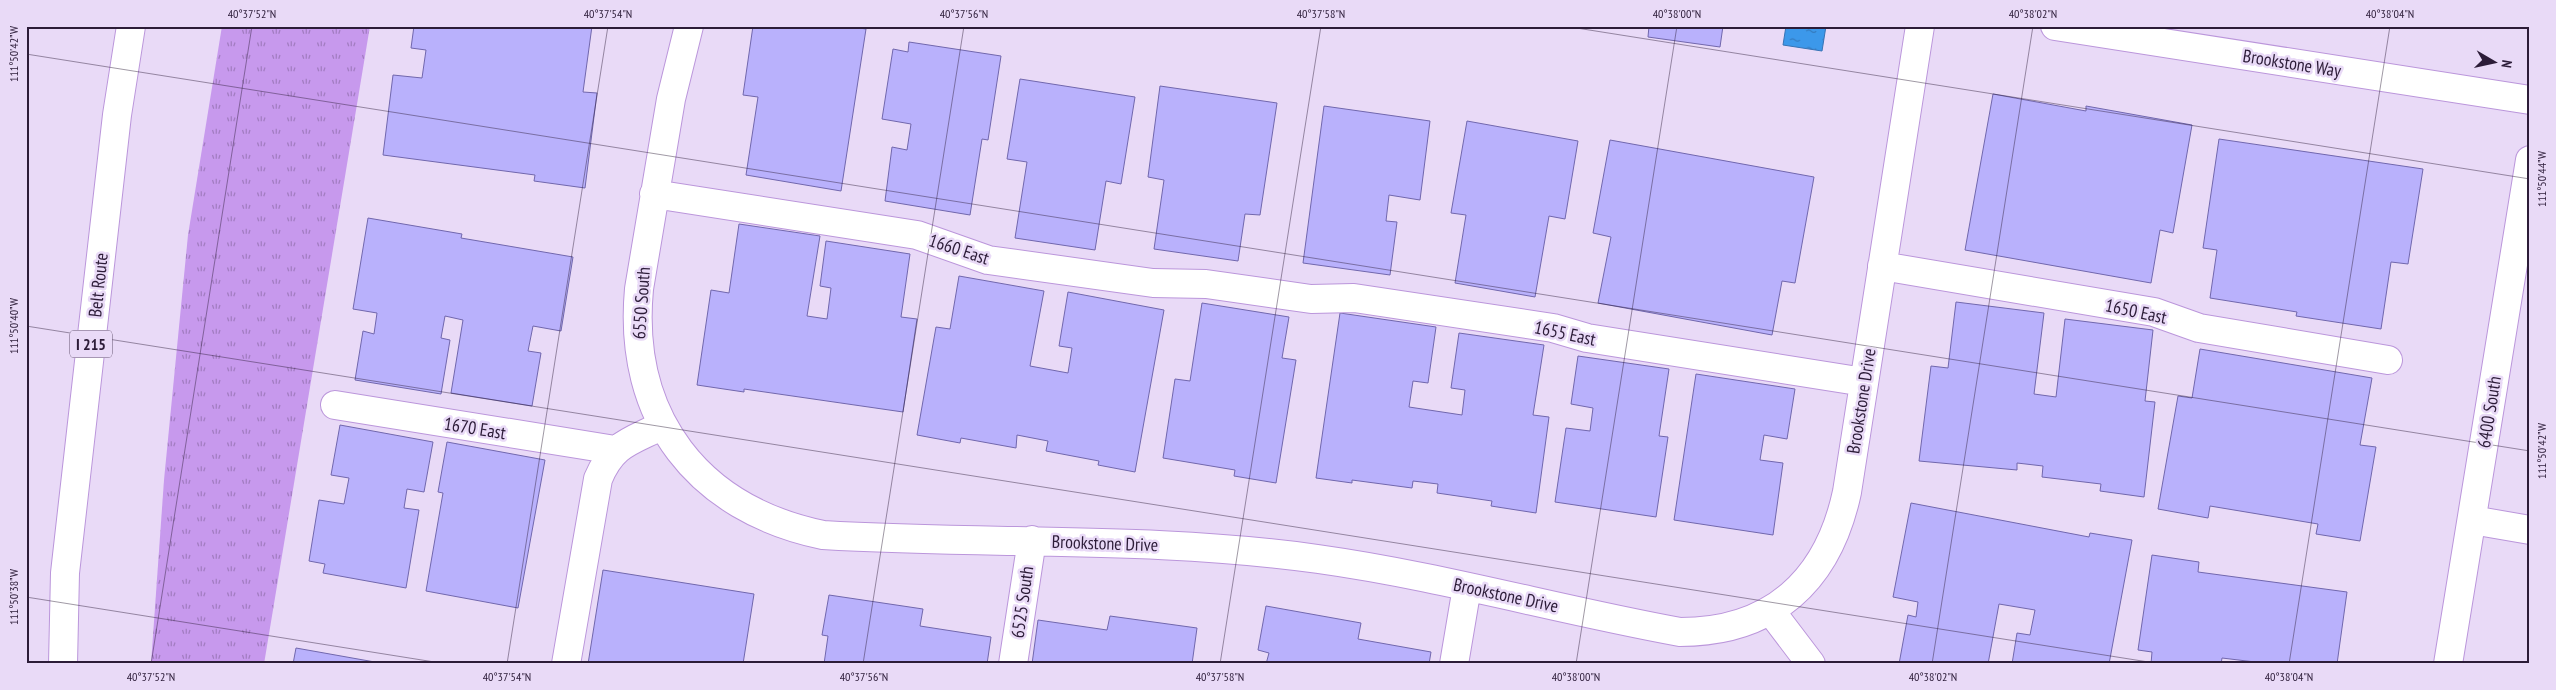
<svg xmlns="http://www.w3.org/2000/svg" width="2556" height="690" viewBox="0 0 2556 690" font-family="'PT Sans Narrow',sans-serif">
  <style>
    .grass { fill: url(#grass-tufts) }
    .water { fill: url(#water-ripples); stroke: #3773b5 }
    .building { fill: #b9b1fc; stroke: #7167ad }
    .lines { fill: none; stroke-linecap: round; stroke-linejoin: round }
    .minor-casing { stroke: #bb96db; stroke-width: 30 }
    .tertiary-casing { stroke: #bb96db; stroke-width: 30 }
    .motorway-casing { stroke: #bb96db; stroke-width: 30 }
    .minor { stroke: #fff; stroke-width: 28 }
    .tertiary { stroke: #fff; stroke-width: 28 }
    .motorway { stroke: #fff; stroke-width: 28 }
    .ticks { fill: none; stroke: #2c1c38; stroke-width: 1; stroke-opacity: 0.45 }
    .labels { text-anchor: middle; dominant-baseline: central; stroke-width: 5; stroke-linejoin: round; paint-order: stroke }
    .shield { fill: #e9daf7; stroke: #655571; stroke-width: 1 }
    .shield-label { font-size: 16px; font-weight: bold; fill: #2c1c38 }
    .street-label { font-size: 18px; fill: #2c1c38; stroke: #e9daf7 }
    .neatline { fill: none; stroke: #2c1c38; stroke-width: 2 }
    .ticks-label { font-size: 12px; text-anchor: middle; fill: #2c1c38 }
  </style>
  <defs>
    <pattern id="grass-tufts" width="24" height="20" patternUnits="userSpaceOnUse" patternTransform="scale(1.25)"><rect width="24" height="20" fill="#c799ed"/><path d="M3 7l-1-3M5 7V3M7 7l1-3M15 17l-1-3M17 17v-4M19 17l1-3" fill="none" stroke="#a27cc1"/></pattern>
    <pattern id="water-ripples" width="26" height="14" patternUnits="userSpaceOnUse" patternTransform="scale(1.25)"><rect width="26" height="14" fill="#3c98ea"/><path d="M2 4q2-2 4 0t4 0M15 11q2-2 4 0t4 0" fill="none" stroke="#337bbf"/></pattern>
  </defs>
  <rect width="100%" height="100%" fill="#e9daf7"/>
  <!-- grass -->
  <path class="grass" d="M 222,26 L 370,26 L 264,664 L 151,664 L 164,480 L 188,235 Z"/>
  <!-- water -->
  <path class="water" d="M 1786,26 L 1826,26 L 1822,51 L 1783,45 Z"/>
  <!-- building -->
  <path class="building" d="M 414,26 L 592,26 L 583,92 L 597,93 L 585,188 L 534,181 L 535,175 L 383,155 L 393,75 L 422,78 L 426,50 L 411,48 Z
    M 753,26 L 846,26 L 866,29 L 841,191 L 746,175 L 758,97 L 743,95 Z
    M 1649,26 L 1723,26 L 1720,47 L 1648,37 Z
    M 909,42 L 1001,56 L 988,140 L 982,139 L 970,215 L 885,201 L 892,147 L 907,150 L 911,124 L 882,119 L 893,49 L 908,52 Z
    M 1020,79 L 1135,97 L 1121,184 L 1106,181 L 1095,250 L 1015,238 L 1027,162 L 1007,159 Z
    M 1160,86 L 1277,103 L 1260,215 L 1245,214 L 1238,261 L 1154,249 L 1164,180 L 1148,177 Z
    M 1993,94 L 2086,111 L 2086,106 L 2192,125 L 2173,233 L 2160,230 L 2151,283 L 1965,250 Z
    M 1324,106 L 1430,121 L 1420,200 L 1389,195 L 1386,221 L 1397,222 L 1390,275 L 1303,263 Z
    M 1467,121 L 1578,141 L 1565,219 L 1549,216 L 1535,297 L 1455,283 L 1466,215 L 1451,213 Z
    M 2219,139 L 2423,169 L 2408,264 L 2391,262 L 2381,329 L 2296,316 L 2297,312 L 2210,298 L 2217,250 L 2203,248 Z
    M 1610,140 L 1814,177 L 1795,283 L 1782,281 L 1772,335 L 1598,303 L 1611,237 L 1593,233 Z
    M 368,218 L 462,234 L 461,238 L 573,257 L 561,331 L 533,326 L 528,351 L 541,353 L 532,406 L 451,393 L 463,320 L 445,316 L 441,338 L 450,340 L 441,394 L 355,380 L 363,331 L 374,334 L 377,313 L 353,309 Z
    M 739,224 L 820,236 L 807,316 L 827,319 L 831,288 L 820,286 L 826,241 L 910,254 L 901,317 L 917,319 L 903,412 L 744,389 L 744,392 L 697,385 L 711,290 L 729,293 Z
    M 959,276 L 1044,291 L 1030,366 L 1068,373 L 1072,348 L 1059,346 L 1068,292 L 1164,310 L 1135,472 L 1098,465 L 1099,461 L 1046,451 L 1048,441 L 1017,435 L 1016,448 L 961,438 L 960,443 L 917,435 L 936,327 L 950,329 Z
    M 1956,302 L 2044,313 L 2034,394 L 2056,397 L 2065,319 L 2153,330 L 2145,401 L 2155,402 L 2144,497 L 2100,491 L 2101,484 L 2042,477 L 2043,466 L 2017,463 L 2017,470 L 1919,461 L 1931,366 L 1948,368 Z
    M 1202,303 L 1289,317 L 1282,358 L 1296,360 L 1276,483 L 1234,476 L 1235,470 L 1163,458 L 1175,379 L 1190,381 Z
    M 1340,313 L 1436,327 L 1428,383 L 1413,381 L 1409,407 L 1462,415 L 1465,390 L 1451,388 L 1459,333 L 1544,345 L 1533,415 L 1549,417 L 1536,513 L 1491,506 L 1492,501 L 1437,493 L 1438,484 L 1413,481 L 1412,488 L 1352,480 L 1352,483 L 1316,478 Z
    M 2200,349 L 2372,378 L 2360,445 L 2376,447 L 2360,541 L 2316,534 L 2318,524 L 2210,506 L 2208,518 L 2158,509 L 2178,396 L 2192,398 Z
    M 1578,356 L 1669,369 L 1659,436 L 1668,437 L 1656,517 L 1555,502 L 1566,428 L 1590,431 L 1593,408 L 1571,404 Z
    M 1696,374 L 1795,389 L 1787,439 L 1764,435 L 1760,460 L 1783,463 L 1773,535 L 1674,520 Z
    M 340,425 L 433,442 L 424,492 L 407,489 L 404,508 L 419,510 L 406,588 L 323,573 L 325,564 L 309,561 L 319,500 L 344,504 L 349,478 L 331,475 Z
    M 447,442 L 545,460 L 518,608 L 426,591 L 443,493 L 438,492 Z
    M 1911,503 L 2089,537 L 2090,533 L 2132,540 L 2109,664 L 2012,664 L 2017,633 L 2030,635 L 2035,610 L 1999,604 L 1988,664 L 1899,664 L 1908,615 L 1916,617 L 1918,602 L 1893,597 Z
    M 2152,555 L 2199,562 L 2198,572 L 2347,592 L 2337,664 L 2255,664 L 2255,662 L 2222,658 L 2221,664 L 2151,664 L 2152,652 L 2138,650 Z
    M 603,570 L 754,594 L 743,664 L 588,664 Z
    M 829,595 L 923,609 L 920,626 L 991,637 L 987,664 L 824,664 L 828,636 L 822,635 Z
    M 1266,606 L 1361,623 L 1358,639 L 1431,652 L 1429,664 L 1266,664 L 1269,653 L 1258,650 Z
    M 1110,616 L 1197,628 L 1192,664 L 1032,664 L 1038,620 L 1107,630 Z
    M 296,648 L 386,664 L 293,664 Z"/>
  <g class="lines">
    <!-- minor casing -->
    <g class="minor-casing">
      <path id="minor" d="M 689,26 L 671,99 L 639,289 C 627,418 698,509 823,535 C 988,545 1154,536 1318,559 C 1440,576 1559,610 1680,632 C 1772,632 1828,581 1847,492 L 1920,26
        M 2055,26 L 2530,100
        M 654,194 L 917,235 L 988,260 L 1153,283 L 1206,284 L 1311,299 L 1354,298 L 1553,328 L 1587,338 L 1864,382
        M 1882,266 L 2154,312 L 2199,328 L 2388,360
        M 335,405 L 615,450
        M 2472,520 L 2530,530
        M 1770,610 L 1811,664
        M 566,664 L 598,479 C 613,443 630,442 663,425
        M 1013,664 L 1032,540
        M 1454,664 L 1467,587"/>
    </g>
    <!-- tertiary casing -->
    <g class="tertiary-casing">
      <path id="tertiary" d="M 2448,664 L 2530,160"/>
    </g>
    <!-- motorway casing -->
    <g class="motorway-casing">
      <path id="motorway" d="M 63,664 L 65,573 L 117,115 L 131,26"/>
    </g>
    <!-- minor -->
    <use href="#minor" class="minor"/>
    <!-- tertiary -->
    <use href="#tertiary" class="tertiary"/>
    <!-- motorway -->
    <use href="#motorway" class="motorway"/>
  </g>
  <!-- ticks -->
  <path class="ticks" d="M 1564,26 L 2530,179M 26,54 L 2530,451M 26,326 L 2161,664M 26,597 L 447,664M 151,664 L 252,26M 507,664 L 608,26M 863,664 L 964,26M 1220,664 L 1321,26M 1576,664 L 1677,26M 1932,664 L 2033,26M 2289,664 L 2390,26"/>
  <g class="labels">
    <!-- shield labels -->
    <rect class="shield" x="70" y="330.5" width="42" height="27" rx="4"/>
    <g class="shield-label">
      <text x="91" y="344">I 215</text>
    </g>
    <!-- street labels -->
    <g class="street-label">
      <text transform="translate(2292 63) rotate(9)">Brookstone Way</text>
      <text transform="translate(959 249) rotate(18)">1660 East</text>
      <text transform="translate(98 285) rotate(-84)">Belt Route</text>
      <text transform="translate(641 303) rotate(-86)">6550 South</text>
      <text transform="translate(2136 311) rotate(12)">1650 East</text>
      <text transform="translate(1565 333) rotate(12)">1655 East</text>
      <text transform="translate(1861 401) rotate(-81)">Brookstone Drive</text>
      <text transform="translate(2489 412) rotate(-81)">6400 South</text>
      <text transform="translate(475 428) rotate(9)">1670 East</text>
      <text transform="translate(1105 543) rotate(2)">Brookstone Drive</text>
      <text transform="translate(1506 595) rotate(12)">Brookstone Drive</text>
      <text transform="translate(1022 602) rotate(-82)">6525 South</text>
    </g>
  </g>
  <!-- border -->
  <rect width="2556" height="690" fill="none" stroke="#e9daf7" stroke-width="55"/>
  <!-- north arrow -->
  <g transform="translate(2494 62) rotate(99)" stroke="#e9daf7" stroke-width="4" paint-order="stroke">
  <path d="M0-4L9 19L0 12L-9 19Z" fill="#2c1c38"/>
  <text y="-8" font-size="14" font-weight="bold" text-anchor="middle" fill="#2c1c38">N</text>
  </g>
  <rect x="28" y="28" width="2500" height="634" class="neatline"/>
  <g class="ticks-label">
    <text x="252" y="18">40°37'52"N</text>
    <text x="608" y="18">40°37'54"N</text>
    <text x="964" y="18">40°37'56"N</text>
    <text x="1321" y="18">40°37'58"N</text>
    <text x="1677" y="18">40°38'00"N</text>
    <text x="2033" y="18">40°38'02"N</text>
    <text x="2390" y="18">40°38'04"N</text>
    <text transform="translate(14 54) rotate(-90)" y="4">111°50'42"W</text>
    <text transform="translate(2542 179) rotate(-90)" y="4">111°50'44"W</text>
    <text transform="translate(14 326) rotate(-90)" y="4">111°50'40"W</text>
    <text transform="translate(2542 451) rotate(-90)" y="4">111°50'42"W</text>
    <text transform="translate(14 597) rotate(-90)" y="4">111°50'38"W</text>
    <text x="151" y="681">40°37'52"N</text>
    <text x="507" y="681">40°37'54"N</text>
    <text x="864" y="681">40°37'56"N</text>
    <text x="1220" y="681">40°37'58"N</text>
    <text x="1576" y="681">40°38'00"N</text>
    <text x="1933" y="681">40°38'02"N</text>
    <text x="2289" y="681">40°38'04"N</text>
  </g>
</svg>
